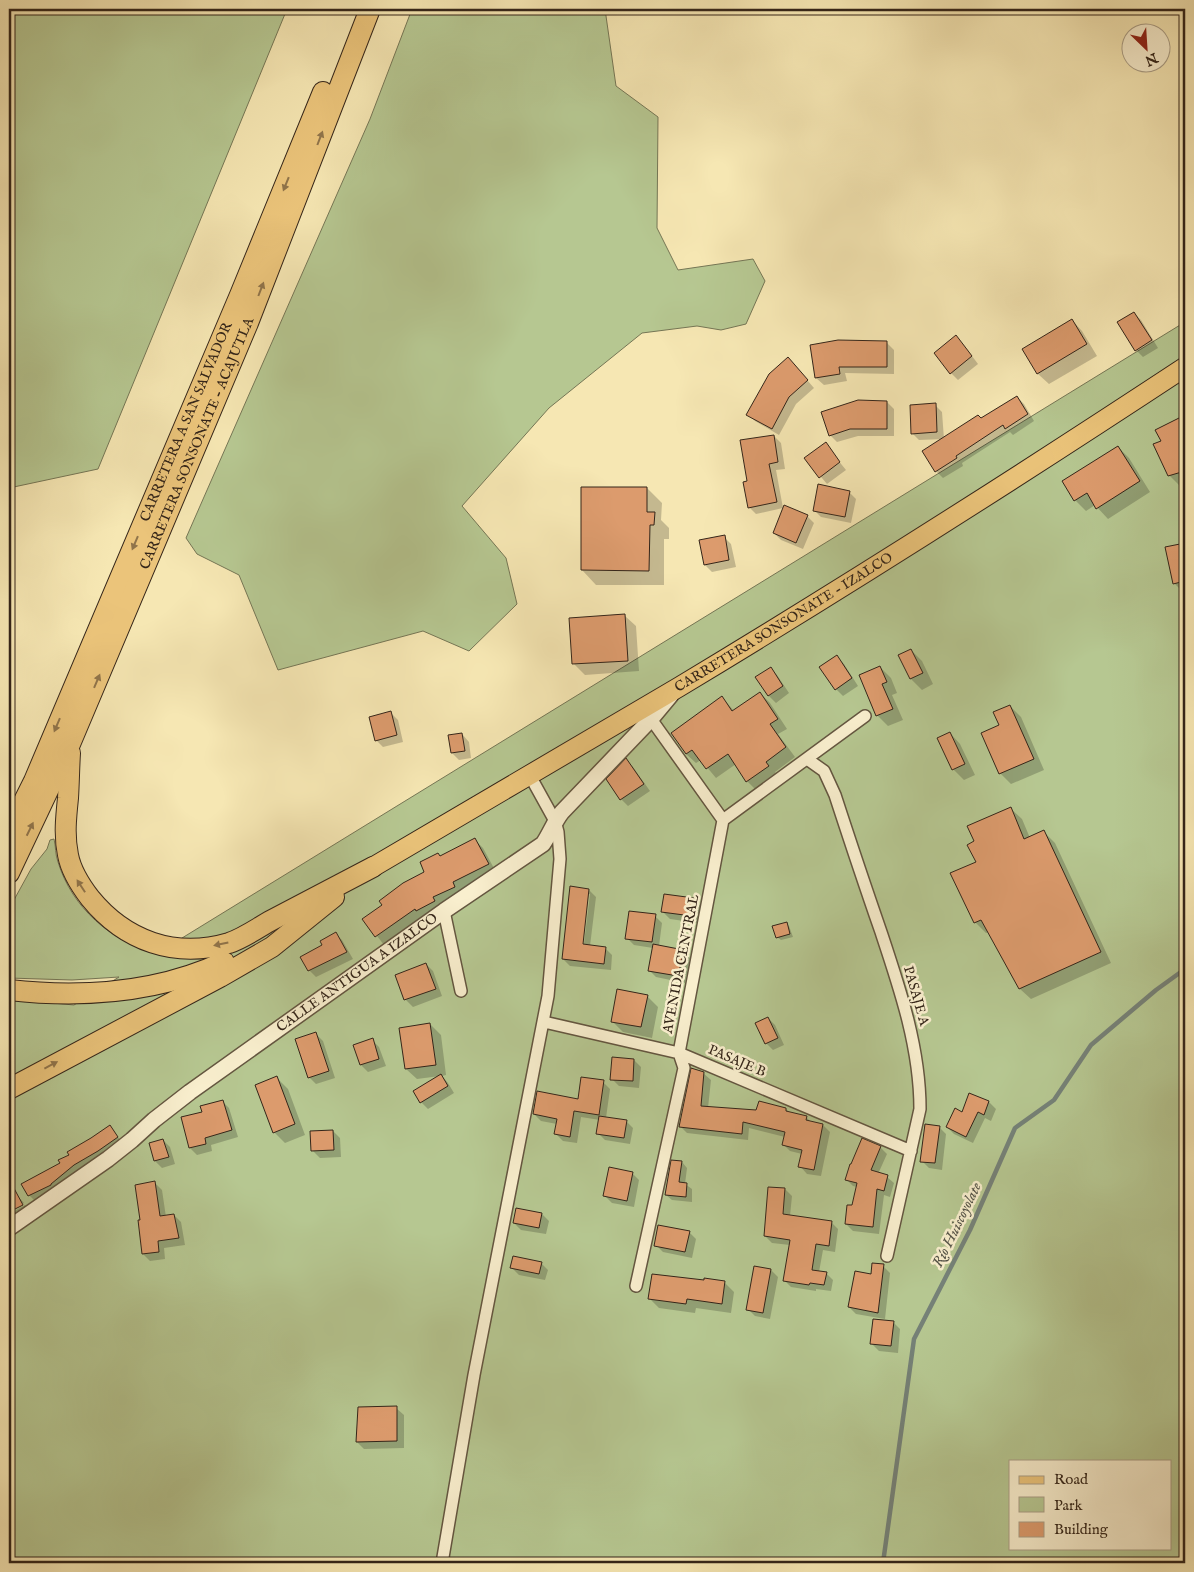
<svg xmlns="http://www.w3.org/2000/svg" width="1194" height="1572" viewBox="0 0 1194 1572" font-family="'IM FELL English',serif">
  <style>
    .green { fill: #b6c791; stroke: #757655; fill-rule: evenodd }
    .shadow { fill: #0003; fill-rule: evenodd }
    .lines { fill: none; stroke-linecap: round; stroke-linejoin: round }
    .stream { stroke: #758177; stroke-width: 4.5 }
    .building { fill: #dc9b6d; stroke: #342519 }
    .minor-casing { stroke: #645640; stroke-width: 14 }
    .tertiary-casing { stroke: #645640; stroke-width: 18 }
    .primary-casing { stroke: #342519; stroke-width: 21 }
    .trunk-casing { stroke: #342519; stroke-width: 22 }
    .minor { stroke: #f9efce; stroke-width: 11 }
    .tertiary { stroke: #f9efce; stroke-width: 15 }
    .primary { stroke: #ebc47a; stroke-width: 19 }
    .trunk { stroke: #ebc47a; stroke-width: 20 }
    .oneway { fill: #90744a }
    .labels { text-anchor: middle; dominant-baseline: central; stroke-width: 5; stroke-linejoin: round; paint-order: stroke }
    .street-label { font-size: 14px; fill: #342519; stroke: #f9efce }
    .water-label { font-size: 15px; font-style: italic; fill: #545348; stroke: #f9efce }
  </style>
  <rect width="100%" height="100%" fill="#f6e7b3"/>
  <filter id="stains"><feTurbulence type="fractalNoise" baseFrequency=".004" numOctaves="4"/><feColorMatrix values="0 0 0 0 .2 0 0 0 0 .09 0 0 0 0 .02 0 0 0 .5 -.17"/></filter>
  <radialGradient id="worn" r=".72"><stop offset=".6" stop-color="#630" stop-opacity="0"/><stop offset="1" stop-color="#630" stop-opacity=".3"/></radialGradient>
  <!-- green -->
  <path class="green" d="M 9,9 L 287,9 L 98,469 L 9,488 Z
    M 412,9 L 605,9 L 616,86 L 658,117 L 657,228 L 678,270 L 753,259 L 765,281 L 746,324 L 721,330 L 697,326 L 642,333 L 549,408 L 462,506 L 506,558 L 517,604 L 469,651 L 423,631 L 278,670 L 239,575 L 197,554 L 186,538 L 370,119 Z
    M 1185,322 L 1185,1563 L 9,1563 L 9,999 L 74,1005 L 119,977 L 72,980 L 9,978 L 9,909 L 31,869 L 47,849 L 50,840 L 54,839 C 56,847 55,854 58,862 C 72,908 111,941 156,954 ZM 1010,1461 L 1170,1461 L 1170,1548 L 1010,1548 Z"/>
  <!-- shadow -->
  <path class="shadow" d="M 1134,313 L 1141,320 L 1158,348 L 1143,357 L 1136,350 Z
    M 1072,320 L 1082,331 L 1097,356 L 1049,384 L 1038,374 L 1023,349 Z
    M 887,343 L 894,350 L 894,374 L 845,373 L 847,381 L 824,385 L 816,378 Z
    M 963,344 L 978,364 L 958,380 L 951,373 Z
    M 795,366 L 814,388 L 796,404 L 779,435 L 755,421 L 748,414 Z
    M 1017,397 L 1024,404 L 1034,421 L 1013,435 L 1010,432 L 962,463 L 963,466 L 943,478 L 936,471 L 924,452 Z
    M 887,402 L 894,409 L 894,436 L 858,436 L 837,442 L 830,435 Z
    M 935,405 L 942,412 L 944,439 L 919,440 L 912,433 Z
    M 1183,418 L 1185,420 L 1185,484 L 1179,485 L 1169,475 L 1162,441 Z
    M 774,436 L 781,443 L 785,469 L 776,470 L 783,508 L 756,514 L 749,507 Z
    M 825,444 L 846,470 L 827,484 L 806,459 Z
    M 1118,447 L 1129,458 L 1150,492 L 1108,519 L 1095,505 L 1086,511 L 1075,500 L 1063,482 Z
    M 647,488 L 662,503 L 661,520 L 669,528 L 669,539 L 664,539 L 664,585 L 596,585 L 582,570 Z
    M 849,492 L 856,499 L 851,523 L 821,517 L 814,510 Z
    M 807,516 L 814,523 L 803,549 L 781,540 L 774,533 Z
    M 724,537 L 731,544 L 736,567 L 712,572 L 705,565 Z
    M 1185,544 L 1185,594 L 1174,583 L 1167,548 Z
    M 625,616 L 636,626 L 639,671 L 585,675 L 574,664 Z
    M 911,650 L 922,661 L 933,684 L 922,690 L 911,679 L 900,655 Z
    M 837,657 L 844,664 L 858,686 L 843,696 L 836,689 Z
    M 880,667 L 891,678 L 897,693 L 892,695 L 903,720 L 888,726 L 877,715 Z
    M 770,668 L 777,675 L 789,693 L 776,703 L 769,696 Z
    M 760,693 L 770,703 L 787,729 L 778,734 L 795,757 L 775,772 L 778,776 L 757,791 L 747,781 L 736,764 L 716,778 L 701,760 L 696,763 L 686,754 L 672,733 L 722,697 L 734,711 Z
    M 1010,706 L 1021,717 L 1044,770 L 1011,784 L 1000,773 L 1000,726 Z
    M 391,713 L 398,720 L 403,742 L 383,747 L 376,740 Z
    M 950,733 L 960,744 L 975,775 L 964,780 L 953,769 Z
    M 462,734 L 469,742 L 471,758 L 459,760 L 452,753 Z
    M 626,760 L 633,767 L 650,791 L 628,806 L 621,799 Z
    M 1011,809 L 1022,819 L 1030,838 L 1044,832 L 1055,843 L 1111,963 L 1031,999 L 1020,989 L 989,932 L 986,933 L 975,922 L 978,862 L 975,841 Z
    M 475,840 L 483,848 L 496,872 L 460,891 L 462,895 L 384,945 L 364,919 L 426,872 L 441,857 Z
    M 589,890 L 596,897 L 590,946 L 605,948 L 612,955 L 611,970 L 570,966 L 563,959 ZM 587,894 L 590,894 L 583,951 L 581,950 Z
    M 694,899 L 701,906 L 698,923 L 670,919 L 663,912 Z
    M 655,916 L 662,923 L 659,946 L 683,951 L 690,958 L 685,983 L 656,977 L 649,970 L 653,948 L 634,945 L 627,938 Z
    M 786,923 L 789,926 L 793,937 L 781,940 L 777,937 Z
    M 335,933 L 342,940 L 353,959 L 316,977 L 309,970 L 324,945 Z
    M 426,964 L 433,971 L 442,996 L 413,1007 L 406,1000 L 397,975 Z
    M 647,996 L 658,1007 L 652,1038 L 623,1032 L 612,1021 Z
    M 768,1018 L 775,1025 L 784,1045 L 773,1050 L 766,1043 Z
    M 430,1024 L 441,1035 L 446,1075 L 442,1076 L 448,1083 L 454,1093 L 428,1109 L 421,1102 L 440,1076 L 417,1079 L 406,1069 Z
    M 316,1034 L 323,1041 L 335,1078 L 316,1084 L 309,1077 Z
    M 372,1040 L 379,1047 L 386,1066 L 368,1072 L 361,1065 Z
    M 634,1060 L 641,1067 L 639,1088 L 619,1086 L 612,1079 Z
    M 703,1073 L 711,1080 L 708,1108 L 757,1111 L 786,1109 L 790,1113 L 806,1117 L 812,1123 L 823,1125 L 830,1132 L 821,1176 L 807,1174 L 800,1166 L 802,1154 L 790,1151 L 783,1144 L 785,1137 L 749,1128 L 748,1140 L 687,1133 L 680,1126 Z
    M 277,1078 L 288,1089 L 305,1135 L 285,1143 L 274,1132 Z
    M 603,1082 L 610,1089 L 606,1118 L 626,1121 L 633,1128 L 630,1144 L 605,1140 L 598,1133 L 600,1120 L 581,1117 L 577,1143 L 563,1141 L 556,1134 L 557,1124 L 541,1121 L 534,1114 L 579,1101 Z
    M 222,1101 L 229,1108 L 238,1137 L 211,1145 L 212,1151 L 197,1155 L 190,1148 L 204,1113 Z
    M 989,1102 L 996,1109 L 991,1121 L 985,1118 L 973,1143 L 954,1134 L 947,1127 L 962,1113 Z
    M 110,1127 L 122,1142 L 55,1190 L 34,1200 L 29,1195 L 62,1164 Z
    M 939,1127 L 946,1134 L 942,1170 L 929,1168 L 922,1161 Z
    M 333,1131 L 340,1138 L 341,1157 L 320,1158 L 313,1151 Z
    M 163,1140 L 170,1147 L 175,1164 L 162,1168 L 155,1161 Z
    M 880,1147 L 887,1154 L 878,1174 L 887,1177 L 894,1183 L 890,1197 L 884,1195 L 879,1234 L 853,1231 L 846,1224 L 853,1207 L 857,1187 L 853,1186 L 846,1179 Z
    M 682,1162 L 687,1168 L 685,1184 L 692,1189 L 692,1202 L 672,1200 L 666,1195 Z
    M 632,1173 L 639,1180 L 634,1207 L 612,1203 L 605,1196 Z
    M 155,1183 L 162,1190 L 166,1217 L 174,1215 L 181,1222 L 185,1245 L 164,1248 L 165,1259 L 150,1261 L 143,1254 L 139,1221 L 142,1221 Z
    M 785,1189 L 792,1196 L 790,1216 L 831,1222 L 838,1229 L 835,1252 L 823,1250 L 819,1272 L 826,1273 L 833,1280 L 831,1291 L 816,1289 L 816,1291 L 791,1287 L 785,1281 L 790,1245 L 772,1243 L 765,1236 Z
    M 15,1193 L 24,1203 L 9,1211 L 9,1196 Z
    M 25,1205 L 28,1212 L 9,1222 L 9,1214 Z
    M 542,1214 L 549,1221 L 546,1234 L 521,1230 L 514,1223 Z
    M 689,1232 L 696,1239 L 692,1258 L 663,1252 L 656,1245 Z
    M 541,1263 L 548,1270 L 545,1280 L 519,1275 L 512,1268 Z
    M 883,1266 L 890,1273 L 885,1319 L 856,1314 L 849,1307 L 872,1275 Z
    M 771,1270 L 778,1277 L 770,1319 L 755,1316 L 748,1309 Z
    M 724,1282 L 734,1292 L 731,1313 L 696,1308 L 695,1313 L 659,1308 L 650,1299 Z
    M 893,1322 L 900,1329 L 898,1353 L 879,1351 L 872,1344 Z
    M 396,1408 L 404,1415 L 404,1448 L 364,1449 L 357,1442 Z"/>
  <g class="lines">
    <!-- stream -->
    <path class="stream" d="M 883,1563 L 914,1339 L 970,1230 L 1015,1128 L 1054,1100 L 1091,1045 L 1156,990 L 1185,969"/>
  </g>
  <!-- building -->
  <path class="building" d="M 1134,312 L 1152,340 L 1135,351 L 1117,322 Z
    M 1072,319 L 1087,344 L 1037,374 L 1022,349 Z
    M 956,335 L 972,356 L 950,374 L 934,353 Z
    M 838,340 L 887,341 L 887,367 L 839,367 L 840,374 L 815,378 L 810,345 Z
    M 788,357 L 808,380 L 789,397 L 772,429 L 746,415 L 769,374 Z
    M 1017,396 L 1028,414 L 1005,429 L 1003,425 L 956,456 L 957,458 L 935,472 L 922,451 L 978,415 L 981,418 Z
    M 858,400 L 887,401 L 887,429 L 850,429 L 829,436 L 821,412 Z
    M 936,403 L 937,432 L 911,434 L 910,405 Z
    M 1185,415 L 1185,471 L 1168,476 L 1153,444 L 1161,441 L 1155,430 Z
    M 774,435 L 778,462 L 769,464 L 777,502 L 748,508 L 743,482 L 747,481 L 740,440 Z
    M 826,442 L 840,462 L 819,478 L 804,458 Z
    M 1118,446 L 1140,481 L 1096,509 L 1087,493 L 1074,501 L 1062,481 Z
    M 818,484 L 850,491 L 845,517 L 813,511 Z
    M 581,487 L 647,487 L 647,512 L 655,512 L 654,525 L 650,525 L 649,571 L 581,570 Z
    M 784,505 L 808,515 L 796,543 L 773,533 Z
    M 725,535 L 729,560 L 704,565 L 699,540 Z
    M 1185,543 L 1185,581 L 1173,584 L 1165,547 Z
    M 625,614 L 628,661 L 572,664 L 569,618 Z
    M 911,649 L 923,673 L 910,679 L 898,655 Z
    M 837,655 L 852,678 L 835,690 L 819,667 Z
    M 880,666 L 887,682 L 882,684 L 893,709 L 876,716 L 859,675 Z
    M 771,667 L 783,686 L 768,696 L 755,677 Z
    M 760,692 L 778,719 L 770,724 L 786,747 L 766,762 L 769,766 L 746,782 L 728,754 L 706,769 L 692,750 L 686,754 L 671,733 L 722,696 L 732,711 Z
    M 1010,705 L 1034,759 L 999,774 L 981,733 L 999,725 L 993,712 Z
    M 391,711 L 397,735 L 375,741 L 369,717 Z
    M 950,732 L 965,764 L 952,770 L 937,738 Z
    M 462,733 L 465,751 L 451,753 L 448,735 Z
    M 626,758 L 644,784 L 620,800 L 606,779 Z
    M 1011,807 L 1024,839 L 1044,830 L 1101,952 L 1019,989 L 981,920 L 974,923 L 950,873 L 976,862 L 967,845 L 974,841 L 967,826 Z
    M 475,838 L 489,864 L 453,882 L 455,887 L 433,897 L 435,901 L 416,911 L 415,909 L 375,937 L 362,919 L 382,905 L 379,901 L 403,883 L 424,872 L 420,862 L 438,853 L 440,856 Z
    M 570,886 L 589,889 L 583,944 L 606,947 L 604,964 L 562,959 Z
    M 664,894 L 694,898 L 692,916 L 661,912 Z
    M 629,911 L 656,914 L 652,942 L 625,939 Z
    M 787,922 L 790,934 L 776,938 L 772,926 Z
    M 336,932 L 347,952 L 308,971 L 300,957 L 322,945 L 320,941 Z
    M 653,944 L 684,950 L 678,976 L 648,971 Z
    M 426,963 L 436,989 L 404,1000 L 395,975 Z
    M 617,989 L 648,995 L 641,1027 L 611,1022 Z
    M 768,1017 L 778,1038 L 765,1044 L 755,1023 Z
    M 430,1023 L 436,1065 L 405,1069 L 399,1028 Z
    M 316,1032 L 329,1071 L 308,1078 L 295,1039 Z
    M 373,1038 L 379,1059 L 360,1065 L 353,1045 Z
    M 612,1057 L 634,1059 L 633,1081 L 610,1080 Z
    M 691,1068 L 704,1072 L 701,1106 L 756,1110 L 759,1101 L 786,1108 L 786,1111 L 807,1116 L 806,1120 L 823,1124 L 814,1170 L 798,1167 L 802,1150 L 782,1145 L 785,1132 L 743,1122 L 742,1134 L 679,1127 Z
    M 441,1074 L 448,1086 L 420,1103 L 413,1091 Z
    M 277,1076 L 295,1124 L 273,1133 L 255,1085 Z
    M 581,1077 L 604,1080 L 599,1115 L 574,1111 L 570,1137 L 554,1134 L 557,1119 L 533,1114 L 537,1091 L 578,1099 Z
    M 969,1093 L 989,1101 L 984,1115 L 978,1112 L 966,1137 L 946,1127 L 955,1108 L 962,1112 Z
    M 223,1100 L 232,1130 L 205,1138 L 206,1144 L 189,1148 L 181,1117 L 202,1112 L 200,1106 Z
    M 599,1116 L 627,1120 L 624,1138 L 596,1134 Z
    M 925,1124 L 940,1126 L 935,1163 L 920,1162 Z
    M 110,1125 L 118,1137 L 98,1151 L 74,1165 L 51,1184 L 51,1185 L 28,1196 L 21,1184 L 60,1163 L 58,1160 L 69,1155 L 67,1152 L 91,1138 Z
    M 333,1130 L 334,1150 L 311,1151 L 310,1131 Z
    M 862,1138 L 881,1146 L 871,1170 L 888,1175 L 884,1191 L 877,1189 L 873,1227 L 845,1224 L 847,1205 L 852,1205 L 857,1183 L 845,1180 L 850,1164 L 851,1164 Z
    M 163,1139 L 169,1157 L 154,1161 L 149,1143 Z
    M 671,1160 L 682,1161 L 679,1182 L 687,1183 L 686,1197 L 665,1195 Z
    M 609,1167 L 633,1172 L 627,1201 L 603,1196 Z
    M 9,1179 L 23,1205 L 9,1212 Z
    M 155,1181 L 160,1216 L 174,1214 L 179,1238 L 158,1241 L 159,1252 L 142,1254 L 138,1220 L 140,1220 L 135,1185 Z
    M 768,1187 L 785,1188 L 783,1214 L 832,1221 L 829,1246 L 816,1244 L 812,1270 L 827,1272 L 824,1285 L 810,1283 L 809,1285 L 783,1281 L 790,1240 L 764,1236 Z
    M 516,1208 L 542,1213 L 539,1228 L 513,1223 Z
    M 658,1225 L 690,1231 L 685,1252 L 654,1246 Z
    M 513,1256 L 542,1262 L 539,1274 L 510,1268 Z
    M 872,1263 L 884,1264 L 878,1313 L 848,1307 L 855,1271 L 871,1274 Z
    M 754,1266 L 771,1269 L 763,1313 L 746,1310 Z
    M 652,1274 L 704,1280 L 704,1278 L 725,1281 L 722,1304 L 687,1299 L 686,1304 L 648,1299 Z
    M 873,1319 L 894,1321 L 891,1346 L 870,1344 Z
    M 397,1406 L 397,1441 L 356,1442 L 358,1407 Z"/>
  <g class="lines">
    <!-- minor casing -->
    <g class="minor-casing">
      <path id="minor" d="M 651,719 L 723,820
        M 807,759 L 824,771 L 835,795 C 850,841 865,886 881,932 C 900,989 920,1048 920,1109 L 887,1256
        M 444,911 L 461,991
        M 544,1022 L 679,1053 L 911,1151
        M 636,1286 L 684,1068 L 679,1053 L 723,820 L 865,716
        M 442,1563 L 474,1375 L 548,996 L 560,859 L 558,832 L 555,821 L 529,774"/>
    </g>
    <!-- tertiary casing -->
    <g class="tertiary-casing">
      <g id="tertiary">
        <path id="s1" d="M 9,1228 L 108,1159 L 132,1140 L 154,1120 L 190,1092 L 444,911 L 543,844 C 550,834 554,822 562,812 L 651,719 L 671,695"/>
      </g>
    </g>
    <!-- primary casing -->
    <g class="primary-casing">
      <g id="primary">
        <path id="s2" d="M 373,867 C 475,806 577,748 679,687 C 850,584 1018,477 1185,367"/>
      </g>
    </g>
    <!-- trunk casing -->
    <g class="trunk-casing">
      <g id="trunk">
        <path d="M 70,753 C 69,768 69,783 68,798 C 66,817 64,836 68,855 C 71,871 80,885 90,898 C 125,941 175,959 229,943 C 244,938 259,927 272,920 C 306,902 340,884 373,867"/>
        <path id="s3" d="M 9,831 L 34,781 L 240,295 L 323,92"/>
        <path id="s4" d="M 9,873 L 70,744 L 248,323 L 370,9"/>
        <path d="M 9,990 C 81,998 157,993 224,962"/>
        <path d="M 9,1089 L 220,977 L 272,947 L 334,897"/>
      </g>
    </g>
    <!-- minor -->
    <use href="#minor" class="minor"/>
    <!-- tertiary -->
    <use href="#tertiary" class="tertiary"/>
    <!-- primary -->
    <use href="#primary" class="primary"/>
    <!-- trunk -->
    <use href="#trunk" class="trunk"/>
  </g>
  <!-- one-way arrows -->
  <defs><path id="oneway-solid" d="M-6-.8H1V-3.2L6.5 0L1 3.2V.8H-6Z" transform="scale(1.25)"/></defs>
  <g class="oneway">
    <use href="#oneway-solid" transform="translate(320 138) rotate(-69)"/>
    <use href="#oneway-solid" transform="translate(286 184) rotate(112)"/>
    <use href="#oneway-solid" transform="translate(261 289) rotate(-69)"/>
    <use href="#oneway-solid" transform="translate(135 543) rotate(113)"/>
    <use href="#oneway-solid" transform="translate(97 681) rotate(-67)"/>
    <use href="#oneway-solid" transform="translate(57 725) rotate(113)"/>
    <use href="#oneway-solid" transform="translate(30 829) rotate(-64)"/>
    <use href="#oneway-solid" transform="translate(81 886) rotate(-123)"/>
    <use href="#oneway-solid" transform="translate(221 944) rotate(168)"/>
    <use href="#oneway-solid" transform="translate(51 1065) rotate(-28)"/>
  </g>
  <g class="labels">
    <!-- street labels -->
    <g class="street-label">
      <text stroke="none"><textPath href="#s3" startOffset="446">CARRETERA A SAN SALVADOR</textPath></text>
      <text stroke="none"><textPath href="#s4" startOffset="469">CARRETERA SONSONATE - ACAJUTLA</textPath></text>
      <text stroke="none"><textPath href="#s2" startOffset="478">CARRETERA SONSONATE - IZALCO</textPath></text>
      <text transform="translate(681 964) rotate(-79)">AVENIDA CENTRAL</text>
      <text stroke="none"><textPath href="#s1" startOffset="432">CALLE ANTIGUA A IZALCO</textPath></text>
      <text transform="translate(916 996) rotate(74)">PASAJE A</text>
      <text transform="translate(737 1061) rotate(23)">PASAJE B</text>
    </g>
    <!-- water labels -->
    <g class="water-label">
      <text transform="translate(957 1225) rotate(-64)">Río Huiscoyolate</text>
    </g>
  </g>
  <!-- margin -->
  <rect width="1194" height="1572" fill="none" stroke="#f6e7b3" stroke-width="30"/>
  <rect x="10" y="10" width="1174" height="1552" fill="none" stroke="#342519" stroke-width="2.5"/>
  <rect x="15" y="15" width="1164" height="1542" fill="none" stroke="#342519"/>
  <!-- legend -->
  <rect x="1009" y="1460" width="162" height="90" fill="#f9efce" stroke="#aa9e86"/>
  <rect x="1019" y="1476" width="25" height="8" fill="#ebc47a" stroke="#aa9e86"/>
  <text x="1054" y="1484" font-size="15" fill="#342519">Road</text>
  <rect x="1019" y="1497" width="25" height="15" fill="#b6c791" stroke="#aa9e86"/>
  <text x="1054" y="1510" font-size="15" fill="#342519">Park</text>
  <rect x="1019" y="1522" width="25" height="15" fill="#dc9b6d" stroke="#aa9e86"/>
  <text x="1054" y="1534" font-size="15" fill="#342519">Building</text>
  <!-- north arrow -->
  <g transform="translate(1146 48) rotate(155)"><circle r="24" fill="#f9efce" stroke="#aa9e86"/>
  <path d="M0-4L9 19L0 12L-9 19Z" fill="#8f2418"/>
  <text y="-8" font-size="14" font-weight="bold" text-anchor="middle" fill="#342519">N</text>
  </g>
  <rect width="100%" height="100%" filter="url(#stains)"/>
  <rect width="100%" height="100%" fill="url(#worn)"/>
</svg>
